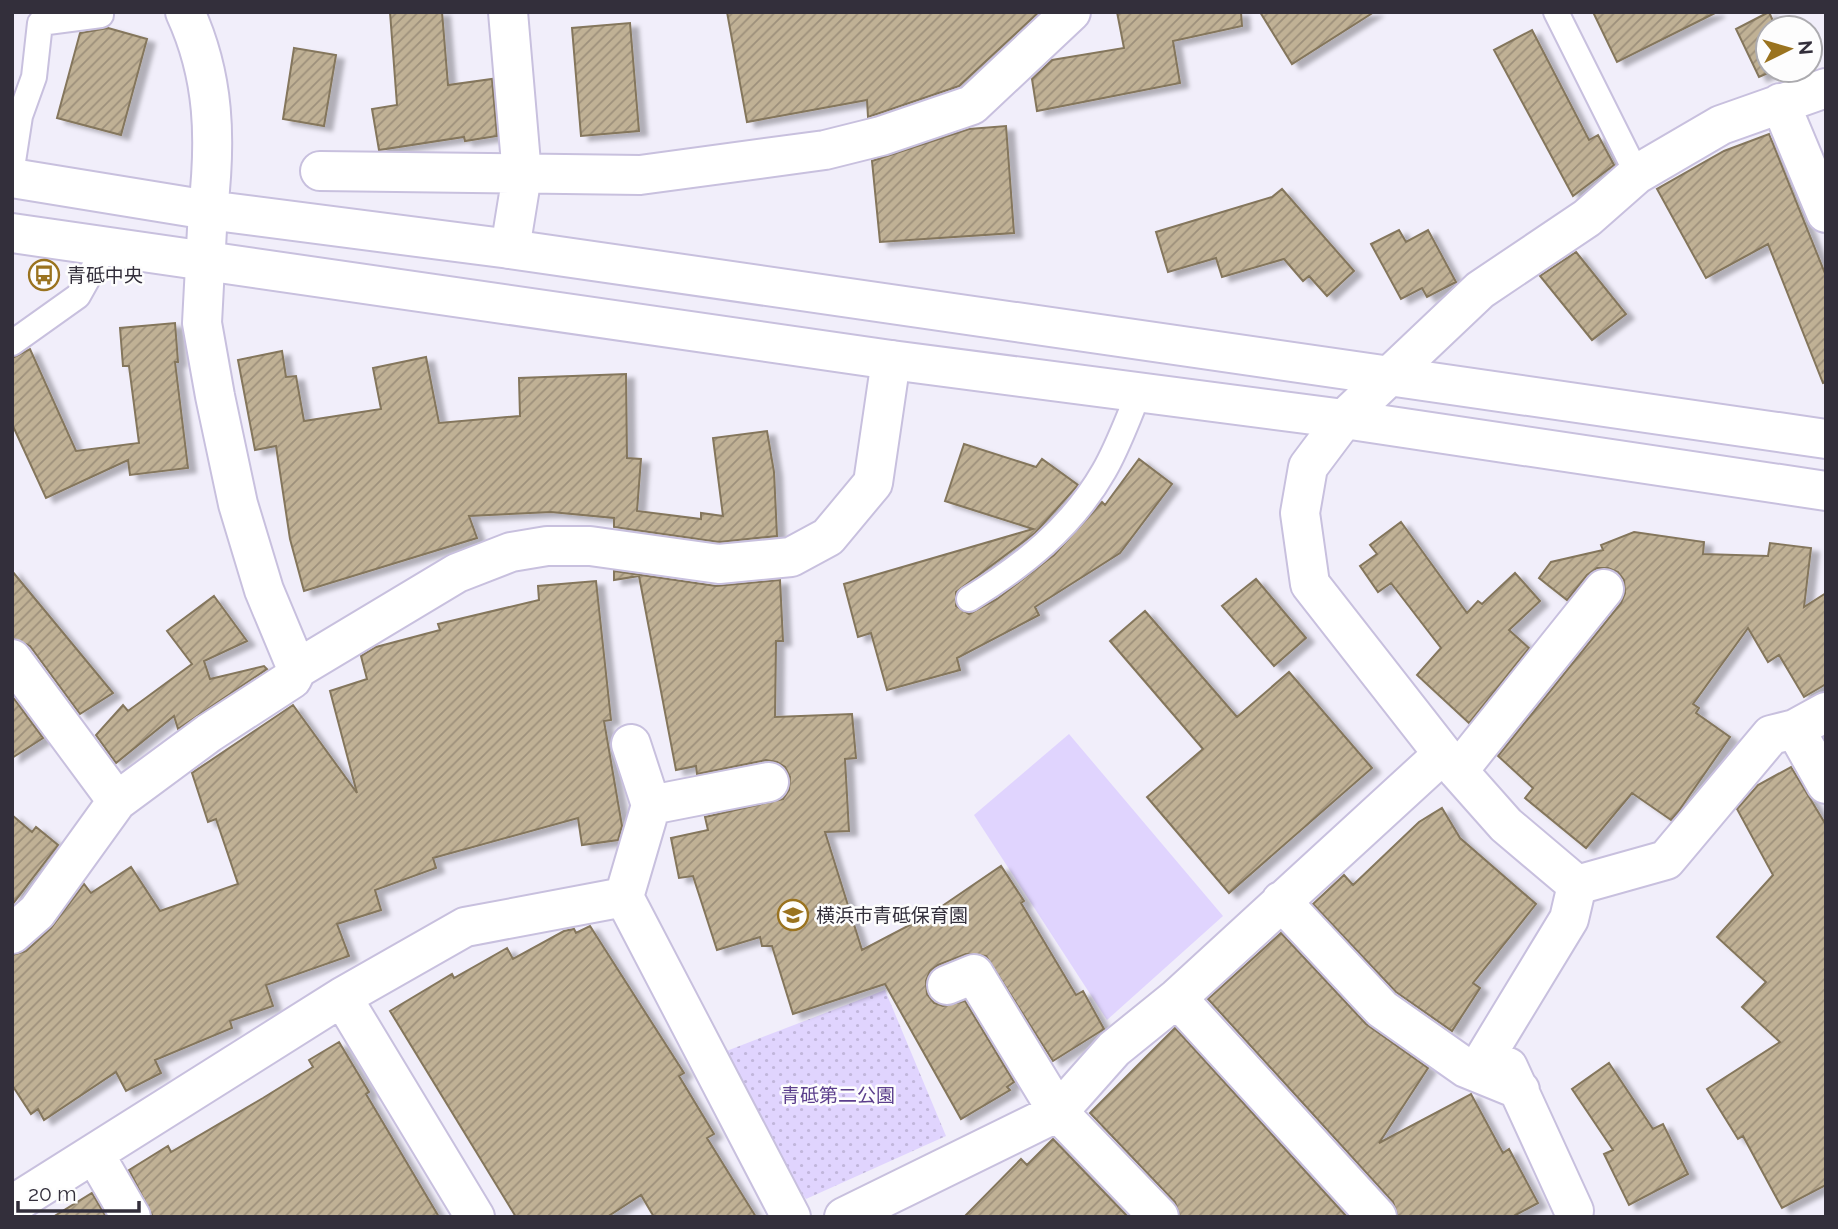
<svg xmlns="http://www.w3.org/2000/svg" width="1838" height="1229" viewBox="0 0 1838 1229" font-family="Raleway,'Noto Sans JP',sans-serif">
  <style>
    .green { fill: #e0d4fe }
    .park { fill: url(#park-dots) }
    .building { fill: url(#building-hatch); stroke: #84765c; stroke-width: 2; filter: url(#shadow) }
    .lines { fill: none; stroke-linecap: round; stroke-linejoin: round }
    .service-casing { stroke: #c8c0de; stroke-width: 28 }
    .minor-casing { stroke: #c8c0de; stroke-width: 42 }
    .tertiary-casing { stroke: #c8c0de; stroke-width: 42 }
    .service { stroke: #fff; stroke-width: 24 }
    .minor { stroke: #fff; stroke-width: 38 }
    .tertiary { stroke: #fff; stroke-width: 38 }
    .labels { text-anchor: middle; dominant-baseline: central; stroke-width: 5; stroke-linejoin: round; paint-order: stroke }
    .poi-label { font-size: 19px; fill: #332f3b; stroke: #fdfdfd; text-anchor: start }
    .park-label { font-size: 19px; fill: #5b3e8c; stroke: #fdfdfd }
  </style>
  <defs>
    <pattern id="park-dots" width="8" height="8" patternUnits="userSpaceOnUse" patternTransform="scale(1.75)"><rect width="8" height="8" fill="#e0d4fe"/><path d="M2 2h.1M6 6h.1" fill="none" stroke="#c1b6db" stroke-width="1.8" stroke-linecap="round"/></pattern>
    <pattern id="building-hatch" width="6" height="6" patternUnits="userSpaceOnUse" patternTransform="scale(1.75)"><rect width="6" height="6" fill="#c0b195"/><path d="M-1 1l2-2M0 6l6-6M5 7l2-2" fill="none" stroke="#9d907b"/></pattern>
    <filter id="shadow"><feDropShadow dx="8" dy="4.5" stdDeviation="2" flood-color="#0004"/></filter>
  </defs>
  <rect width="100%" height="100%" fill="#f1eefa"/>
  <!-- green -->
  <path class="green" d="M 1069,734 L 1223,916 L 1107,1020 L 974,815 Z"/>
  <!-- park -->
  <path class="park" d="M 885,990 L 946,1136 L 806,1199 L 784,1170 L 724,1052 Z"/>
  <!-- building -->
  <path class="building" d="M 390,12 L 442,12 L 448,85 L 492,79 L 497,136 L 465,141 L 464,137 L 379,150 L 372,109 L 397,105 Z
    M 727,12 L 1039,12 L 959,86 L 868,117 L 867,100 L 747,122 Z
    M 1117,12 L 1241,12 L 1242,26 L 1173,41 L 1180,83 L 1037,111 L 1032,79 L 1052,60 L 1124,48 Z
    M 1260,12 L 1374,12 L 1292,64 Z
    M 1593,12 L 1717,12 L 1617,62 Z
    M 1769,12 L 1776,28 L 1768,28 L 1768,70 L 1775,70 L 1759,77 L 1736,29 Z
    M 630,23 L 639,131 L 581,136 L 572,28 Z
    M 108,28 L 147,39 L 121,135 L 57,118 L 80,33 Z
    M 1532,30 L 1589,140 L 1598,135 L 1614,165 L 1573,196 L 1494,50 Z
    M 294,48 L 336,55 L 324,126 L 283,119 Z
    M 1006,126 L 1014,233 L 880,242 L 872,161 L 969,129 Z
    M 1769,134 L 1826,276 L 1826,382 L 1823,383 L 1768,244 L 1706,278 L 1657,189 L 1724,151 Z
    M 1282,189 L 1354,271 L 1327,296 L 1309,276 L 1303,281 L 1284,259 L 1222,277 L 1216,258 L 1168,272 L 1156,232 L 1272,197 Z
    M 1399,230 L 1406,242 L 1428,230 L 1456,282 L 1427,297 L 1422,288 L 1401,299 L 1371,244 Z
    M 1576,252 L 1626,314 L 1592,340 L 1540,276 Z
    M 175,323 L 178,362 L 175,362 L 188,468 L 130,475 L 128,460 L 46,498 L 12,424 L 12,358 L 30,349 L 76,451 L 139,443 L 129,366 L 123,366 L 120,328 Z
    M 282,351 L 286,377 L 296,376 L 304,421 L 381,409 L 373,368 L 426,357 L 439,423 L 520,416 L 519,378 L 626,374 L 627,458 L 641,459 L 637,511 L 701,519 L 701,513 L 723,516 L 713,438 L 767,431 L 774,472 L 777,536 L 719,542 L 614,527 L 614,518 L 551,512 L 469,516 L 477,538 L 304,591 L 290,539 L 276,446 L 255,450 L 238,360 Z
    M 964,444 L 1036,467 L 1042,459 L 1078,485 L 1035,533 L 956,592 L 956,606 L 969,614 L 997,599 L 1054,555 L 1102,502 L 1105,505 L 1139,459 L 1172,484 L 1120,553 L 1035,607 L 1039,615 L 957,658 L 960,670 L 887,690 L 871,633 L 858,637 L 844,584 L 1033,529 L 945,501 Z
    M 1401,522 L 1467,613 L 1478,601 L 1482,604 L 1515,573 L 1540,601 L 1509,630 L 1529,648 L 1469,723 L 1417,675 L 1441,648 L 1391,583 L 1378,592 L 1360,566 L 1377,554 L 1370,545 Z
    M 1634,532 L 1704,542 L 1703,554 L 1768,556 L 1770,543 L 1811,548 L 1804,607 L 1826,593 L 1826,684 L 1804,697 L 1779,655 L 1768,662 L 1748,628 L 1693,704 L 1699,708 L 1696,713 L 1730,737 L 1678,812 L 1671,820 L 1632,793 L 1586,848 L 1525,798 L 1533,788 L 1498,756 L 1621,603 L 1625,593 L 1624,580 L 1618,572 L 1608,568 L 1597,568 L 1587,575 L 1567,600 L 1539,578 L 1551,562 L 1603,550 L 1601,545 Z
    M 12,571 L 113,693 L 80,714 L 30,646 L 12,638 Z
    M 614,571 L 716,586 L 780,580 L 783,641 L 776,641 L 775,717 L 852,714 L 856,758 L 845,759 L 849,831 L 825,832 L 862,950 L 929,915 L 1001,866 L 1024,901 L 1021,903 L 1076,995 L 1083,991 L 1104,1029 L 1053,1061 L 986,956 L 966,954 L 938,965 L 930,971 L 926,981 L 927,994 L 934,1003 L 943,1006 L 965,1001 L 1014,1082 L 1007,1087 L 1010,1090 L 961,1119 L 885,984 L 793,1014 L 772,946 L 762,946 L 760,937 L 717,950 L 693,876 L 679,878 L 671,838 L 708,830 L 705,817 L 783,799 L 789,790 L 790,777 L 785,767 L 777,762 L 766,760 L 697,774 L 696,766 L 676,770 L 639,576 L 614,580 Z
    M 1256,579 L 1306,638 L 1274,666 L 1222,606 Z
    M 596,581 L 611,720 L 604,721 L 622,826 L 618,840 L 582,845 L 578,818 L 433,858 L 436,868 L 375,890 L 381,910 L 337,924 L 349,956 L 266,985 L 273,1006 L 230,1021 L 232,1028 L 155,1060 L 161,1073 L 126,1091 L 116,1072 L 44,1120 L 38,1109 L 31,1114 L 12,1085 L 12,955 L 26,951 L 51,928 L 84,884 L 91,893 L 131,867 L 160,911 L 238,884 L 216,819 L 208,822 L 192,773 L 293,705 L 357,793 L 330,691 L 367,679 L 361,656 L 376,647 L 440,630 L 438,624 L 539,600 L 538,586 Z
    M 214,596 L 247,641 L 204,661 L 210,679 L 264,666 L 267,669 L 178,729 L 174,716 L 116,763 L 96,735 L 123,705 L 128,711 L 192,664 L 167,631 Z
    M 1145,611 L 1237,717 L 1289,672 L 1372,768 L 1229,893 L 1147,797 L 1203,749 L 1110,641 Z
    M 12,696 L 43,738 L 12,758 Z
    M 1791,767 L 1826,825 L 1826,1185 L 1782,1208 L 1743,1136 L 1738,1139 L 1707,1089 L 1780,1042 L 1742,1007 L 1766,982 L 1717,937 L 1773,875 L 1737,809 L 1758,785 Z
    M 1442,808 L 1460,838 L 1536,904 L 1473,983 L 1480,988 L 1452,1031 L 1396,992 L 1313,904 L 1344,875 L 1353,885 L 1419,822 Z
    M 12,815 L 32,832 L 36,827 L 58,845 L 12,905 Z
    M 590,926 L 684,1073 L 679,1076 L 714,1134 L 707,1138 L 756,1217 L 654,1217 L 641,1195 L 607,1217 L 516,1217 L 390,1011 L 452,974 L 454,978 L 507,948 L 513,959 L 564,931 L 574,929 L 576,933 Z
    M 1281,933 L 1366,1024 L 1428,1068 L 1379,1143 L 1471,1094 L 1503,1153 L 1509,1149 L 1538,1203 L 1512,1217 L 1398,1217 L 1393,1202 L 1208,999 Z
    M 1175,1028 L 1347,1217 L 1180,1217 L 1175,1202 L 1090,1113 Z
    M 339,1042 L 369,1092 L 366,1094 L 439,1217 L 153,1217 L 129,1170 L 168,1146 L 171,1152 L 263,1098 L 313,1067 L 309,1060 Z
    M 1609,1063 L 1653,1129 L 1663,1124 L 1688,1174 L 1629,1205 L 1604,1154 L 1613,1150 L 1572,1089 Z
    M 1053,1139 L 1128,1217 L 964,1217 L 1021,1159 L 1027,1165 Z
    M 92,1193 L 106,1217 L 53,1217 Z"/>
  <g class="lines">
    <!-- service casing -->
    <g class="service-casing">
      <path id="service" d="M 1556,12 L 1637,174
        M 12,168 L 20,116 L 34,77 L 40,23 L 101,15
        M 12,343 L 78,296 L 106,246
        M 969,599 C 1023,566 1072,527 1104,471 C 1118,447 1128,418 1139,393"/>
    </g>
    <!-- minor casing -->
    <g class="minor-casing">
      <path id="minor" d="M 508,12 L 522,175 L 510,249
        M 1826,88 L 1721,125 L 1637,174 L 1587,218 L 1480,290 L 1344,419 L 1308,467 L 1300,513 L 1310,584 L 1443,754 L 1506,825 L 1577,885 L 1666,860 L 1771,735 L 1795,729 L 1826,712
        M 1780,103 L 1826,213
        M 320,171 L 640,175 L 825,150 L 881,136 L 972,105 L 1071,12
        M 208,210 L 202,323 L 215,396 L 238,504 L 264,590 L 297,669
        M 12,659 L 117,801
        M 1795,729 L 1826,784
        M 631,744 L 651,805
        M 1458,771 L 1604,589
        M 624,897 L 651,805 L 769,782
        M 1281,901 L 1382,1009 L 1466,1068 L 1520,1090
        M 12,934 L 37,912 L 117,801 L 209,733 L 292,679 L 297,669 L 457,573 L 511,552 L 547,546 L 590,546 L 719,564 L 791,557 L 828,537 L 873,483 L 891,360
        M 947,985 L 974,974 L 1058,1112 L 1159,1217
        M 342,997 L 475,1217
        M 1177,998 L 1377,1217
        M 1508,1067 L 1574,1211
        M 1476,1072 L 1569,919 L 1577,885
        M 95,1155 L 131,1217
        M 12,1205 L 342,997 L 465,927 L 624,897 L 791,1217
        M 844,1217 L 1058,1112 L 1114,1049 L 1177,998 L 1443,754"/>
    </g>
    <!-- tertiary casing -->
    <g class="tertiary-casing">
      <path id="tertiary" d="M 185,12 C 215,77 216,140 208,210
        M 12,178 L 208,210 L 510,249 L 1826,439
        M 12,233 L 891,360 L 1344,419 L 1826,491"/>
    </g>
    <!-- service -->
    <use href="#service" class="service"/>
    <!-- minor -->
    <use href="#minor" class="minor"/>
    <!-- tertiary -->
    <use href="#tertiary" class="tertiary"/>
  </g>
  <!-- icons -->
  <defs>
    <g id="bus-ring" transform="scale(1.575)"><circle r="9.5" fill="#fdfdfd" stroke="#9a731f" stroke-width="1.5"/><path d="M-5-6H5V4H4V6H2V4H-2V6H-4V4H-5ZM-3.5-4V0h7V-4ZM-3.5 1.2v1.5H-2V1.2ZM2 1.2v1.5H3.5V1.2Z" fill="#9a731f"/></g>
    <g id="school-ring" transform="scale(1.575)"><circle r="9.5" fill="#fdfdfd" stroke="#9a731f" stroke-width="1.5"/><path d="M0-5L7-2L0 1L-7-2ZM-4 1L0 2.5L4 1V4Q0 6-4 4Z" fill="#9a731f"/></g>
  </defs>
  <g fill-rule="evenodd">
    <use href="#bus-ring" x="44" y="275"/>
    <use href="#school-ring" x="793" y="915"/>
  </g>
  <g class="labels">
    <!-- poi labels -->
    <g class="poi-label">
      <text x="67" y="275">青砥中央</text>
      <text x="816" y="915">横浜市青砥保育園</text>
    </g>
    <!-- park labels -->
    <g class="park-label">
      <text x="838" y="1095">青砥第二公園</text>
    </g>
  </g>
  <!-- border -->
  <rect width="1838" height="1229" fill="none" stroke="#332f3b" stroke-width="28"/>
  <!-- north arrow -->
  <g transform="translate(1789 49) rotate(85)"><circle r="33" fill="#fdfdfd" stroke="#acabaf" stroke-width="2"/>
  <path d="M0-5L12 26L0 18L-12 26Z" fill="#9a731f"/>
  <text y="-10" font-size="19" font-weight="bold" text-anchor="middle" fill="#332f3b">N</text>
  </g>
  <!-- scale -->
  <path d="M18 1201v10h121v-10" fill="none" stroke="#332f3b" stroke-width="3.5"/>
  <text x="28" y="1201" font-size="21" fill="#332f3b" stroke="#fdfdfd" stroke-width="5" paint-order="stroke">20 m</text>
</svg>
